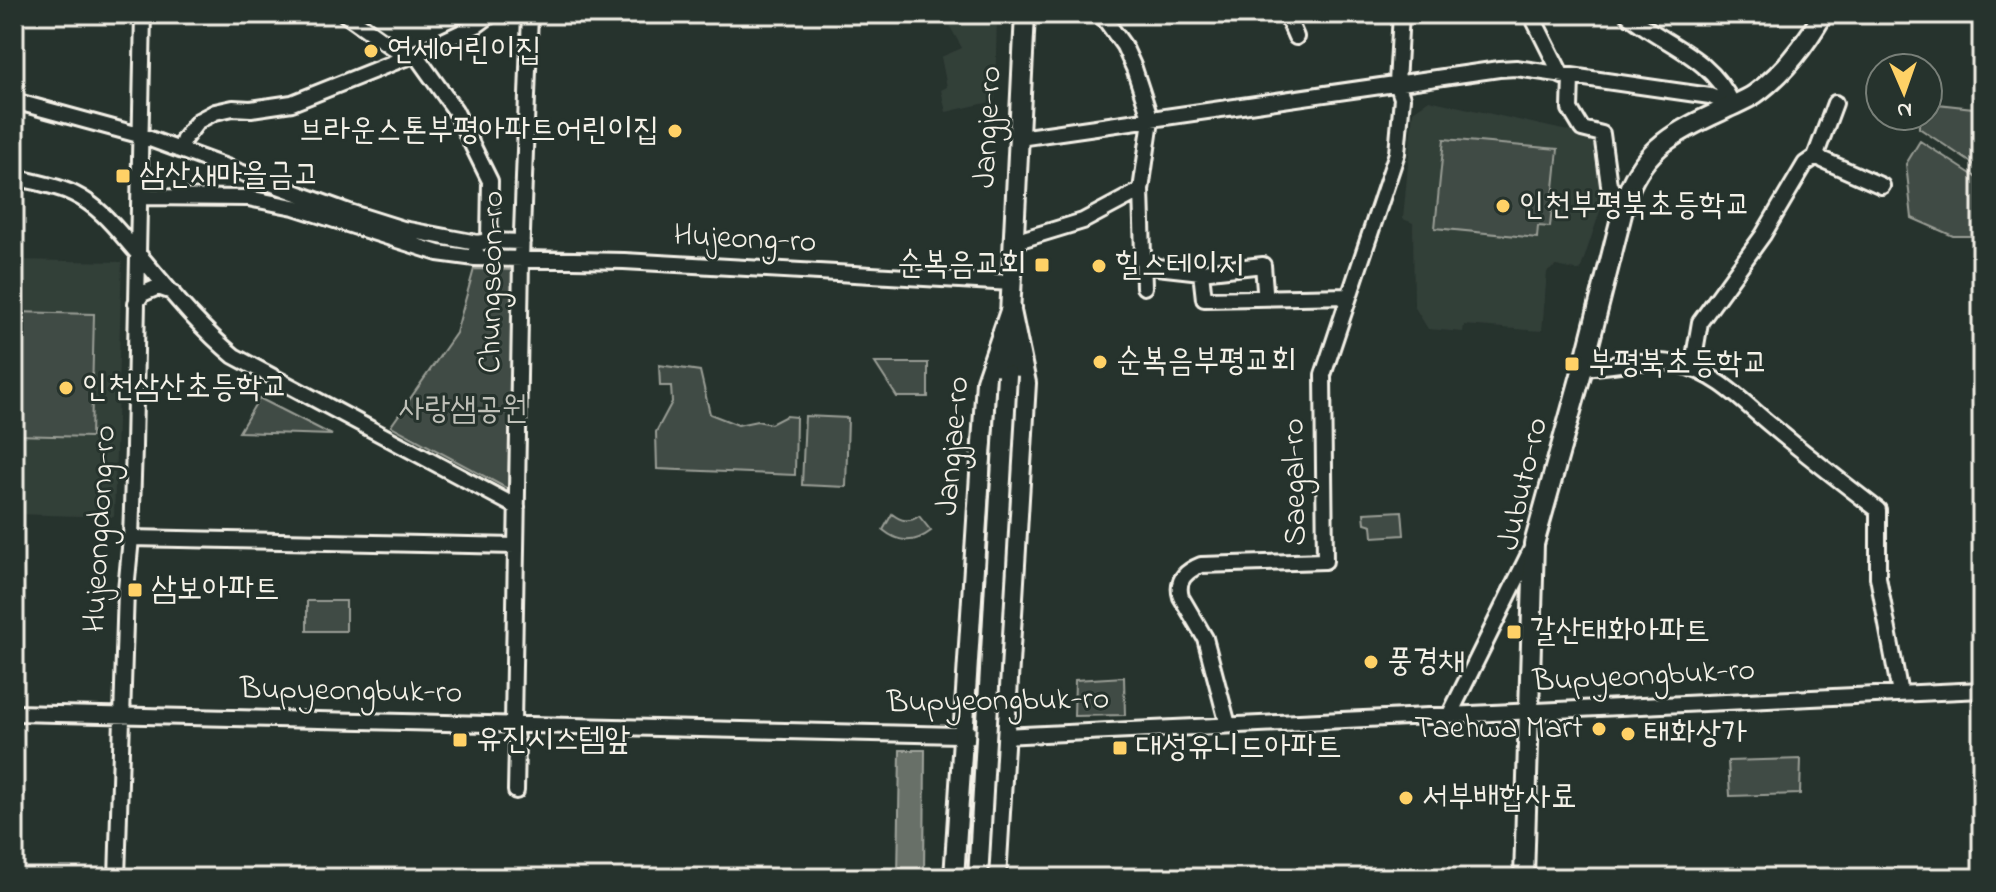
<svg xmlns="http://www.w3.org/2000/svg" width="1996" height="892" viewBox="0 0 1996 892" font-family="'Indie Flower','Poor Story',sans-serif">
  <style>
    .built { fill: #333f39 }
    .green { fill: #414b45; stroke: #9a9e96; stroke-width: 2 }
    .water { fill: #676f68; stroke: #9fa39b; stroke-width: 2 }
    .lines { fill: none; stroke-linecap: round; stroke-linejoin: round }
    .minor-casing { stroke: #f4f1e8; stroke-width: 20 }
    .major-casing { stroke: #f4f1e8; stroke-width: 24 }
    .minor { stroke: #26332d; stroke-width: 14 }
    .major { stroke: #26332d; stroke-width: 18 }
    .major-bridge-casing { stroke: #f4f1e8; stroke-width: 24; stroke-linecap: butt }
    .major-bridge { stroke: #26332d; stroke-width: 18 }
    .poi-dot { fill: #ffd166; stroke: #26332d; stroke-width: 3 }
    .labels { text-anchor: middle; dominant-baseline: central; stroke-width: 6; stroke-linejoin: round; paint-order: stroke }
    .poi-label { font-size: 32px; fill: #f4f1e8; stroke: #26332d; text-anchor: start }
    .street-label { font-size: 32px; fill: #f4f1e8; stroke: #26332d }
    .park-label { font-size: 32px; fill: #bebfb7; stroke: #26332d }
  </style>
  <rect width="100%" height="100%" fill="#26332d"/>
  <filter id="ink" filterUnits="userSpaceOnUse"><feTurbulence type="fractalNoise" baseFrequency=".0125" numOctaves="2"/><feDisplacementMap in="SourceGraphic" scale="16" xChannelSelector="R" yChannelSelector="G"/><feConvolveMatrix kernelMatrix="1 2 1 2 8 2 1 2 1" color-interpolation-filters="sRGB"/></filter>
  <g filter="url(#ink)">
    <!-- built -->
    <path class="built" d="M 943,14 L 997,14 L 995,101 L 946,112 L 941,90 L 947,87 L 941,57 L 962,48 Z
      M 1429,100 L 1599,138 L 1606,193 L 1580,271 L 1556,266 L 1547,272 L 1542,331 L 1464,325 L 1463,332 L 1428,329 L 1414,306 L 1413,223 L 1403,219 L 1413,111 Z
      M 14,260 L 122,262 L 114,517 L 14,514 Z"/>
    <!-- green -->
    <path class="green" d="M 1928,103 L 1982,109 L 1982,170 L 1919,128 L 1919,116 L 1928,116 Z
      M 1444,139 L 1558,149 L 1550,227 L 1538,226 L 1537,238 L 1435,228 Z
      M 1920,141 L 1982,181 L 1982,236 L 1953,236 L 1912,218 L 1906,164 Z
      M 474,269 L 514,270 L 508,489 L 391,426 L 456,333 Z
      M 14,312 L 94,314 L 91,437 L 14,435 Z
      M 875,363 L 928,363 L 928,397 L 897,397 Z
      M 659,365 L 700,371 L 710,414 L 738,425 L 757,421 L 771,424 L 786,416 L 796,417 L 795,475 L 657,469 L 656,432 L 672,402 L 671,386 L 660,386 Z
      M 259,398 L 332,435 L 239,432 Z
      M 805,416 L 848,418 L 846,487 L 802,485 Z
      M 1402,511 L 1404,535 L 1373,537 L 1372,525 L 1365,523 L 1364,513 Z
      M 892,514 C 901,521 909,523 919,516 L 931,531 C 914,544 899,543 883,530 Z
      M 307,601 L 346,601 L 346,631 L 307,631 Z
      M 1124,677 L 1125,715 L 1074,716 L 1075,680 Z
      M 1801,759 L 1800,794 L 1730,796 L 1728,761 Z"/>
    <!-- water -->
    <path class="water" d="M 900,750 L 925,750 L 924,878 L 898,878 Z"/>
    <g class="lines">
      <!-- minor casing -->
      <g class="minor-casing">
        <path id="minor" d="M 345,14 L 407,58
          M 1101,14 L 1124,46 L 1134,68 L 1151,120 L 1141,190 L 1144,287
          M 1286,14 L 1296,37
          M 1531,14 L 1562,76
          M 1627,14 C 1666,46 1710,55 1733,105
          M 415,54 L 455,110 L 490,181 L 489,241 L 477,243 L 476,250
          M 1571,77 L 1570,109 L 1582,129 L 1602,134 L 1609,185 L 1624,206
          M 14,101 L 139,135 L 349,212 L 403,229 L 477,243
          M 1019,138 L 1499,69 L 1516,68 L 1710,96 L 1733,105
          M 180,150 L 184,139 L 198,121 L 215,112 L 233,108 L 251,109 L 292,103 L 415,54 L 477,25 L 492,14
          M 1816,154 L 1823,160 L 1882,186
          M 14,177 C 33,182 56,185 74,194 C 103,208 120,234 141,257 C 170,291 199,327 234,356 L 517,507
          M 140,197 L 248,198 L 294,207 L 438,253 L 475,258 L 624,261 L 1012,283
          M 489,241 L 522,242
          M 1014,242 L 1083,221 L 1141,190
          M 1143,259 L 1157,267 L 1201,272 L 1204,299 L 1349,296
          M 1201,272 L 1263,265 L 1265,290
          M 136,303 L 142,294 L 158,287 L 172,292
          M 1583,368 C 1614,366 1651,357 1681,365 C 1718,374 1744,403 1772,426 C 1806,455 1842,482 1878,510 L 1878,577 L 1900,694
          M 1692,369 L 1700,322 L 1763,235 L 1805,164 L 1815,157 L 1835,103
          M 131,538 L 516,546
          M 14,713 L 1003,736 L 1982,690
          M 1450,714 L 1532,548
          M 1228,725 L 1205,638 L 1181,597 C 1176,580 1186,571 1201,565 L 1325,561 L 1323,375 L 1397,153 L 1402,98 L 1397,83 L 1401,14
          M 516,791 L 517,745 L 513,723 L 521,260 L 530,14
          M 117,878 L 126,590 L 131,538 L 134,447 L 143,14"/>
      </g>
      <!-- major casing -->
      <g class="major-casing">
        <path id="major" d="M 1007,375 L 1025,14
          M 954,878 L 986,381 L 1011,308
          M 996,878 L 1026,383 L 1011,311
          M 1524,878 L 1534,544 L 1583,368 L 1627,194 C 1645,147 1677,131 1721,111 C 1732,105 1745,101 1755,94 C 1783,74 1806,44 1823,14"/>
      </g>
      <!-- minor -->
      <use href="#minor" class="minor"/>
      <!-- major -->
      <use href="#major" class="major"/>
      <!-- major-bridge casing -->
      <g class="major-bridge-casing">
        <path id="major-bridge" d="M 978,878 L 1007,375"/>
      </g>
      <!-- major-bridge -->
      <use href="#major-bridge" class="major-bridge"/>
    </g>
  </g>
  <!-- markers -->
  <g class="poi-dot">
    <circle cx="371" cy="51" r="8"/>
    <circle cx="675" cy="131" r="8"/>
    <rect x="115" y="168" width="16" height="16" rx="4"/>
    <circle cx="1503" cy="206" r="8"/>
    <rect x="1034" y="257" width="16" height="16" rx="4"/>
    <circle cx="1099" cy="266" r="8"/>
    <circle cx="1100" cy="362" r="8"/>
    <rect x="1564" y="356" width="16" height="16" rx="4"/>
    <circle cx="66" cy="388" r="8"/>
    <rect x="127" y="582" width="16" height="16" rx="4"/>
    <rect x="1506" y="624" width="16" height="16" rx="4"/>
    <circle cx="1371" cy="662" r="8"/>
    <circle cx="1599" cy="729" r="8"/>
    <circle cx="1628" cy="734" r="8"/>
    <rect x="452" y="732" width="16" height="16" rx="4"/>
    <rect x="1112" y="740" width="16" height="16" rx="4"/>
    <circle cx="1406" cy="798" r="8"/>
  </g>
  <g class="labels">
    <!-- poi labels -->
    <g class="poi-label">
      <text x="387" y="51">연세어린이집</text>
      <text x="659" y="131" text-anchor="end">브라운스톤부평아파트어린이집</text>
      <text x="139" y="176">삼산새마을금고</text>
      <text x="1519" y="206">인천부평북초등학교</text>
      <text x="1026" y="265" text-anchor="end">순복음교회</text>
      <text x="1115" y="266">힐스테이지</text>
      <text x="1116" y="362">순복음부평교회</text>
      <text x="1588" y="364">부평북초등학교</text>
      <text x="82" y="388">인천삼산초등학교</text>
      <text x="151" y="590">삼보아파트</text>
      <text x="1530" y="632">갈산태화아파트</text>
      <text x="1387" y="662">풍경채</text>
      <text x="1583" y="729" text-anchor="end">Taehwa Mart</text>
      <text x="1644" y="734">태화상가</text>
      <text x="476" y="740">유진시스템앞</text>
      <text x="1136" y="748">대성유니드아파트</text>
      <text x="1422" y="798">서부배합사료</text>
    </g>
    <!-- street labels -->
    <g class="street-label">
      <text transform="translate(989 127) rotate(-87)">Jangje-ro</text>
      <text transform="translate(745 240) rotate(3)">Hujeong-ro</text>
      <text transform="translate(493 282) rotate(-89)">Chungseon-ro</text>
      <text transform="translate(954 446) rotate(-85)">Jangjae-ro</text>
      <text transform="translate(1296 482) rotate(-91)">Saegal-ro</text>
      <text transform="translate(1524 484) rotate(-77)">Jubuto-ro</text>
      <text transform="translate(101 529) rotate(-87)">Hujeongdong-ro</text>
      <text transform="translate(1644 677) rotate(-3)">Bupyeongbuk-ro</text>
      <text transform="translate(351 692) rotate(1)">Bupyeongbuk-ro</text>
      <text transform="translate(998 702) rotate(-1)">Bupyeongbuk-ro</text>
    </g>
    <!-- park labels -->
    <g class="park-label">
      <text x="463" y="410">사랑샘공원</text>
    </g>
  </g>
  <!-- margin -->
  <rect width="1996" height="892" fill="none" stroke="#26332d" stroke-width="48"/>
  <rect x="24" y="24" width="1948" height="844" fill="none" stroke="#f4f1e8" stroke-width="3" filter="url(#ink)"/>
  <!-- north arrow -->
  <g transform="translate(1904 92) rotate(178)"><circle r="38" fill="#26332d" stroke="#787f78" stroke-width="2"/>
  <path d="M0-6L14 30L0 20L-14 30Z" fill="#ffd166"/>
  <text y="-12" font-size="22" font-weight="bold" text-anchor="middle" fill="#f4f1e8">N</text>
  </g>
</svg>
